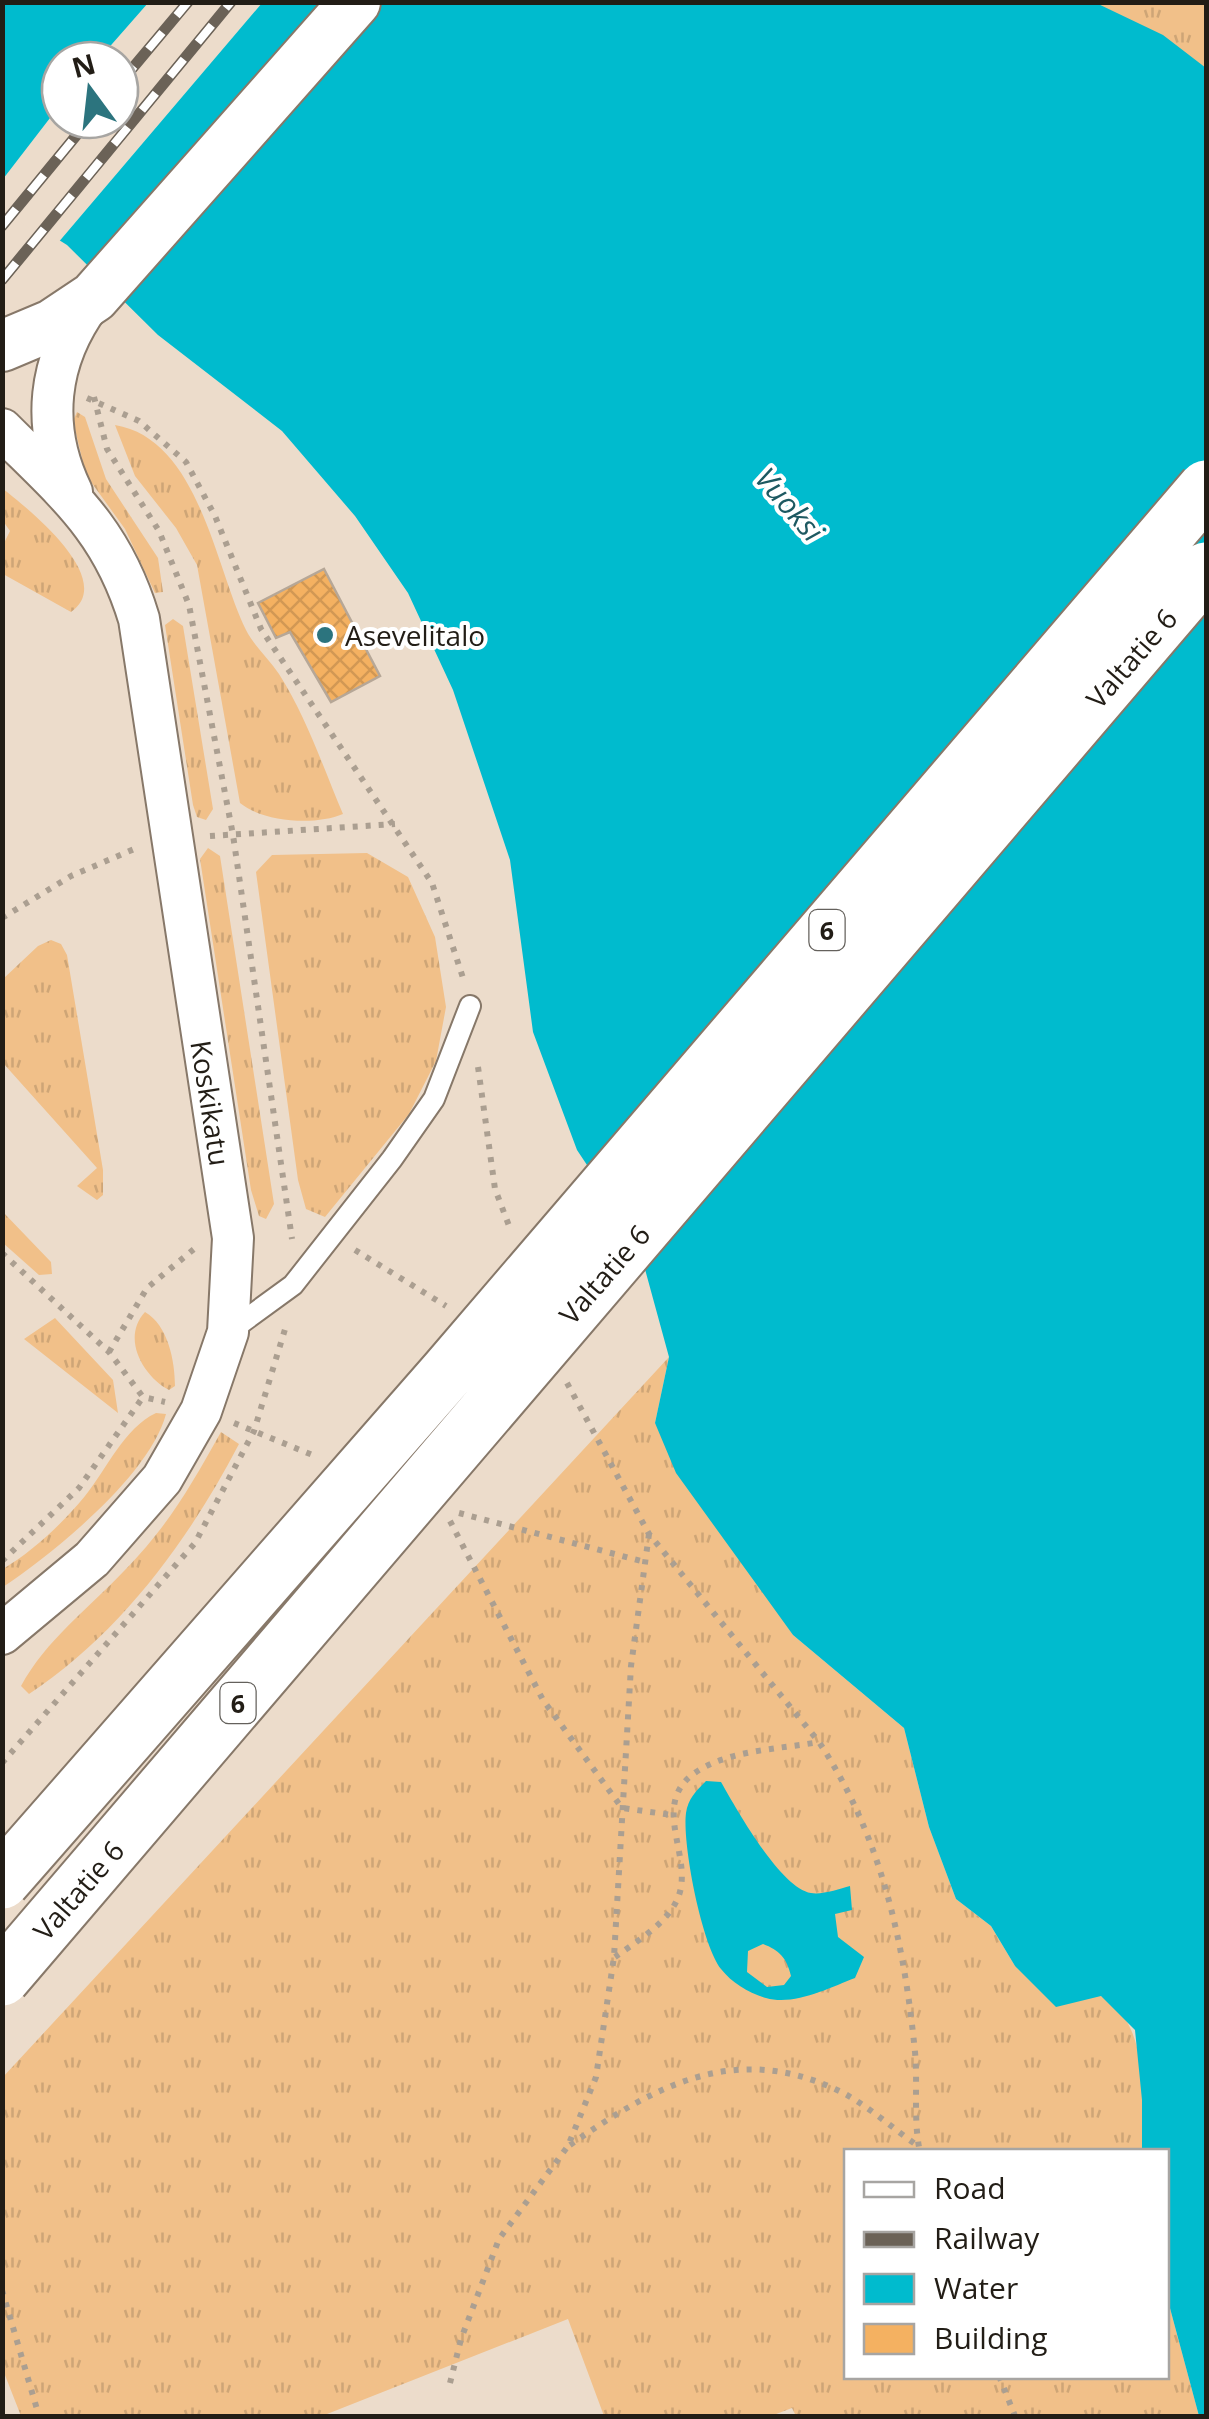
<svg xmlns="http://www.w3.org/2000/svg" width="1209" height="2419" viewBox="0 0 1209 2419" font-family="'Open Sans',sans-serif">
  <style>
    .grass { fill: url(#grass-tufts) }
    .water { fill: #00bbce; fill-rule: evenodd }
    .pier { fill: #ecdccb }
    .building { fill: url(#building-cross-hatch); stroke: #b6a797; stroke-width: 2.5 }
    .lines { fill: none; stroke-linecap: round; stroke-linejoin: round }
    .service-casing { stroke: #877869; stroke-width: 24 }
    .minor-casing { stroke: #877869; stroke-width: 44 }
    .tertiary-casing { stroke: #877869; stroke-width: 54 }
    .path { stroke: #ab9f91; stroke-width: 6; stroke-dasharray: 5 8; stroke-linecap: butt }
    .service { stroke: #fff; stroke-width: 20 }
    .minor { stroke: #fff; stroke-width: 40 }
    .tertiary { stroke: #fff; stroke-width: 50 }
    .rail-casing { stroke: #6b6257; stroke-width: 11 }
    .rail { stroke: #fff; stroke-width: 8; stroke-dasharray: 22; stroke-linecap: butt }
    .trunk-bridge-casing { stroke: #877869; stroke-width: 59; stroke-linecap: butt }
    .trunk-bridge { stroke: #fff; stroke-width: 55 }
    .poi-dot { fill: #2c747e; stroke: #fff; stroke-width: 4 }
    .labels { text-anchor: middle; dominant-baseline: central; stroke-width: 8; stroke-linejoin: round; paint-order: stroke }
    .shield { fill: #fff; stroke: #64615c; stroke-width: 2.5 }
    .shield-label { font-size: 25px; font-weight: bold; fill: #221d16 }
    .poi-label { font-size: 28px; fill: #221d16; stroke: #fff; text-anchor: start }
    .street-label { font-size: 28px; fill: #221d16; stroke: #fff }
    .water-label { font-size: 30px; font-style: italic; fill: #1d5961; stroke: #fff }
  </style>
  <defs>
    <pattern id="grass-tufts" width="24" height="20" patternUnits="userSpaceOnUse" patternTransform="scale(2.5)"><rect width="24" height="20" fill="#f1c089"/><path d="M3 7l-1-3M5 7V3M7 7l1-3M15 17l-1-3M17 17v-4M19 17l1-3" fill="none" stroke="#cea576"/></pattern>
    <pattern id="building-cross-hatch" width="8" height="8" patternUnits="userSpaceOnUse" patternTransform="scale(2.5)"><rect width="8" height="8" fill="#f4b161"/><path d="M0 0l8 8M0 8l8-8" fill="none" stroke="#d19854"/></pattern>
  </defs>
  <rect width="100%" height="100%" fill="#ecdccb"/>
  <!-- grass -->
  <path class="grass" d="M 1057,3 L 1206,3 L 1206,102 Z
    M 77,412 L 85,417 L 106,479 L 158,558 L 163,592 L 155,593 L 125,529 L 86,475 L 73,421 Z
    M 115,425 C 199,439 215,567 246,630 C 254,646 269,659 279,674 C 306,716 323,767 343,814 C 315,826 263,822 240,803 L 197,565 L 176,528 L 135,476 Z
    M 2,488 C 26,507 118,579 71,612 L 3,574 L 3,545 L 10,531 L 3,521 Z
    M 173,619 L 183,626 L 213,809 L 206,820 L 197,817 L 193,805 L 165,625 Z
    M 208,848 L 220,856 L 274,1204 L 266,1219 L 259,1216 L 251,1190 L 200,859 Z
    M 367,853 L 408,877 L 435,937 L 446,1007 L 436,1061 L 409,1114 L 325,1217 L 306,1209 L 298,1180 L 256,872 L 272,855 Z
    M 51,940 L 61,944 L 67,955 L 103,1170 L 103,1195 L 97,1200 L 77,1186 L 97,1168 L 3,1063 L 3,979 L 38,946 Z
    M 2,1211 L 51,1262 L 52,1274 L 39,1275 L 3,1243 Z
    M 145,1312 C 168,1325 175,1361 175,1386 L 169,1390 C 143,1376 121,1338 145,1312 Z
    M 55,1318 L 113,1380 L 118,1413 L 24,1339 Z
    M 669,1357 L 655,1423 L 793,1635 L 904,1728 L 929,1827 L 956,1899 L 991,1926 L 1015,1966 C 1042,1976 1071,1983 1097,1994 C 1152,2019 1142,2101 1142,2151 L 846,2152 L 846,2376 L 1166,2376 L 1167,2297 L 1199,2416 L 796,2416 L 792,2408 L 771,2416 L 604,2416 L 568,2319 L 322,2416 L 21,2416 L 3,2370 L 3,2077 Z
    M 156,1413 L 166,1414 C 150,1475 54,1553 3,1587 L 3,1569 C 33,1551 62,1524 85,1496 C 107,1469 124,1428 156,1413 Z
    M 221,1432 L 239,1444 C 189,1540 120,1634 29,1694 L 21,1686 C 46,1640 88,1609 124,1571 C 169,1525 190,1487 221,1432 Z"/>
  <!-- water -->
  <path class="water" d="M 1094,2 L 1163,35 L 1206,68 L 1206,2416 L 1199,2416 L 1167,2297 L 1166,2152 L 1142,2151 L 1142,2100 L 1135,2030 L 1101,1996 L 1056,2007 L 1015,1966 L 991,1926 L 956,1899 L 929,1827 L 904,1728 L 793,1635 L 676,1473 L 655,1423 L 669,1357 L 637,1240 L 577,1150 L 533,1032 L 510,860 L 453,690 L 408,593 L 355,516 L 282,431 L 158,335 L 67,245 L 3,205 L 2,3 ZM 60,60 L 120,60 L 120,120 L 60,120 Z
    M 706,1781 L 721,1782 C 736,1808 780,1888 811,1893 C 822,1895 839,1889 850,1886 L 852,1910 L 835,1914 L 838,1937 L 864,1957 L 855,1978 C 829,1988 794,2006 766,1998 C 749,1993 732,1983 721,1969 C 702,1945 682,1844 686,1813 C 688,1799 696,1791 706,1781 ZM 763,1944 C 779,1950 787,1958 791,1976 L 784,1985 L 767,1987 L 747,1972 L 748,1951 Z"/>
  <!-- pier -->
  <path class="pier" d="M 148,3 L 262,3 L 57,244 L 2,211 L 3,179 L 60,105 L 60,120 L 120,120 L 120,60 L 98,60 Z"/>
  <!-- building -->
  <path class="building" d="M 324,569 L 380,676 L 331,702 L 290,632 L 276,638 L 258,603 Z"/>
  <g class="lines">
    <!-- service casing -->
    <g class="service-casing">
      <path id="service" d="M 230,1331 L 293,1285 L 392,1159 L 434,1099 L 470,1006"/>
    </g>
    <!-- minor casing -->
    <g class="minor-casing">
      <path id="minor" d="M 2,429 C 66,493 112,529 139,619 L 233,1238 L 228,1332 L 201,1411 L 162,1479 L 92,1559 L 2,1634
        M 72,492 C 40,426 48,360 90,303"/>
    </g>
    <!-- tertiary casing -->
    <g class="tertiary-casing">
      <path id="tertiary" d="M 2,346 L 52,325 L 94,297 L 355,2"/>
    </g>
    <!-- path -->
    <path class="path" d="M 94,397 L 107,449 L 159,531 L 189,605 L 233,835 L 292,1239
      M 87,398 L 139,421 L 186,462 L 215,516 L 261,629 L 432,883 L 464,981
      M 210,836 L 395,824
      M 2,918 L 71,876 L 139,847
      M 478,1067 L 495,1189 L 511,1231
      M 355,1250 L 446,1306
      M 2,1253 L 109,1352 L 143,1397 L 165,1402
      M 109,1352 L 147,1288 L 194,1249
      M 567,1383 L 649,1534 L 819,1742 C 881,1836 904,1941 915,2052 C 918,2085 913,2120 920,2152
      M 234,1423 L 315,1456
      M 459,1513 L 645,1562
      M 450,1521 L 543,1700 L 622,1808 L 672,1815
      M 2,1561 L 79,1488 L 143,1397
      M 2,1763 L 195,1543 L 254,1431 L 286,1326
      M 615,1957 C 636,1942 666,1924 677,1900 C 696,1860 650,1808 692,1775 C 724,1750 781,1749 819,1742
      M 570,2145 C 653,2087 733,2042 835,2089 C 864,2102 892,2128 918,2146
      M 2,2290 L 39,2416
      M 999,2376 L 1015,2416
      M 450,2383 L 461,2339 L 499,2239 L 568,2146 L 596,2077 L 614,1957 L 631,1666 L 649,1534"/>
    <!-- service -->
    <use href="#service" class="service"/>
    <!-- minor -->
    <use href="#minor" class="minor"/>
    <!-- tertiary -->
    <use href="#tertiary" class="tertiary"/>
    <!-- rail casing -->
    <g class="rail-casing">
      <path id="rail" d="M 120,83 L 188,2
        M 2,226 L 89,120
        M 2,280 L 231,2"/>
    </g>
    <!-- rail -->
    <use href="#rail" class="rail"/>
    <!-- trunk-bridge casing -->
    <g class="trunk-bridge-casing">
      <path id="trunk-bridge" d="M 2,1881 L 447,1373 L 1206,488
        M 2,1978 L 1206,570"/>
    </g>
    <!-- trunk-bridge -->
    <use href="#trunk-bridge" class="trunk-bridge"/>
  </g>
  <!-- markers -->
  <circle class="poi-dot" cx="325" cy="635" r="10"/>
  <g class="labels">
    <!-- shield labels -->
    <g class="shield">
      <rect x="809.5" y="910" width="35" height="40" rx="8"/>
      <rect x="220.5" y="1683" width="35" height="40" rx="8"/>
    </g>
    <g class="shield-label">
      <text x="827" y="930">6</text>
      <text x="238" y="1703">6</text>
    </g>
    <!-- poi labels -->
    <g class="poi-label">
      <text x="345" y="635">Asevelitalo</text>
    </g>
    <!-- street labels -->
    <g class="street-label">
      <text transform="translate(1131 658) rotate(-49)">Valtatie 6</text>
      <text transform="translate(211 1103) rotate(81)">Koskikatu</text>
      <text transform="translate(604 1274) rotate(-49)">Valtatie 6</text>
      <text transform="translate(78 1890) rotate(-49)">Valtatie 6</text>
    </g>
    <!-- water labels -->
    <g class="water-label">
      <text transform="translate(790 504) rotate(49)">Vuoksi</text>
    </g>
  </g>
  <!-- border -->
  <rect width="1209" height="2419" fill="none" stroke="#221d16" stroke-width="10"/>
  <!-- legend -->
  <rect x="844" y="2149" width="325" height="230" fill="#ffffff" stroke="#a7a5a2" stroke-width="2.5"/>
  <rect x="864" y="2182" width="50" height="15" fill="#ffffff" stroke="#a7a5a2" stroke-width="2.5"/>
  <text x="934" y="2199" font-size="30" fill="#221d16">Road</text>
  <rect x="864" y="2232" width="50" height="15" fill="#6b6257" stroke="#a7a5a2" stroke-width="2.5"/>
  <text x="934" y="2249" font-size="30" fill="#221d16">Railway</text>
  <rect x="864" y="2274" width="50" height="30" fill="#00bbce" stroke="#a7a5a2" stroke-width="2.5"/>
  <text x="934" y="2299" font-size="30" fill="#221d16">Water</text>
  <rect x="864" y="2324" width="50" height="30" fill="#f4b161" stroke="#a7a5a2" stroke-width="2.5"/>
  <text x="934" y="2349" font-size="30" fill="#221d16">Building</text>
  <!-- north arrow -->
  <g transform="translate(90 90) rotate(345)"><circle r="48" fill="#ffffff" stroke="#a7a5a2" stroke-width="2.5"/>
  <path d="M0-8L18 38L0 25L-18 38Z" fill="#2c747e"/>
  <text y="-15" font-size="28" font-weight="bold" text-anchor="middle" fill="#221d16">N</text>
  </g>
</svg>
